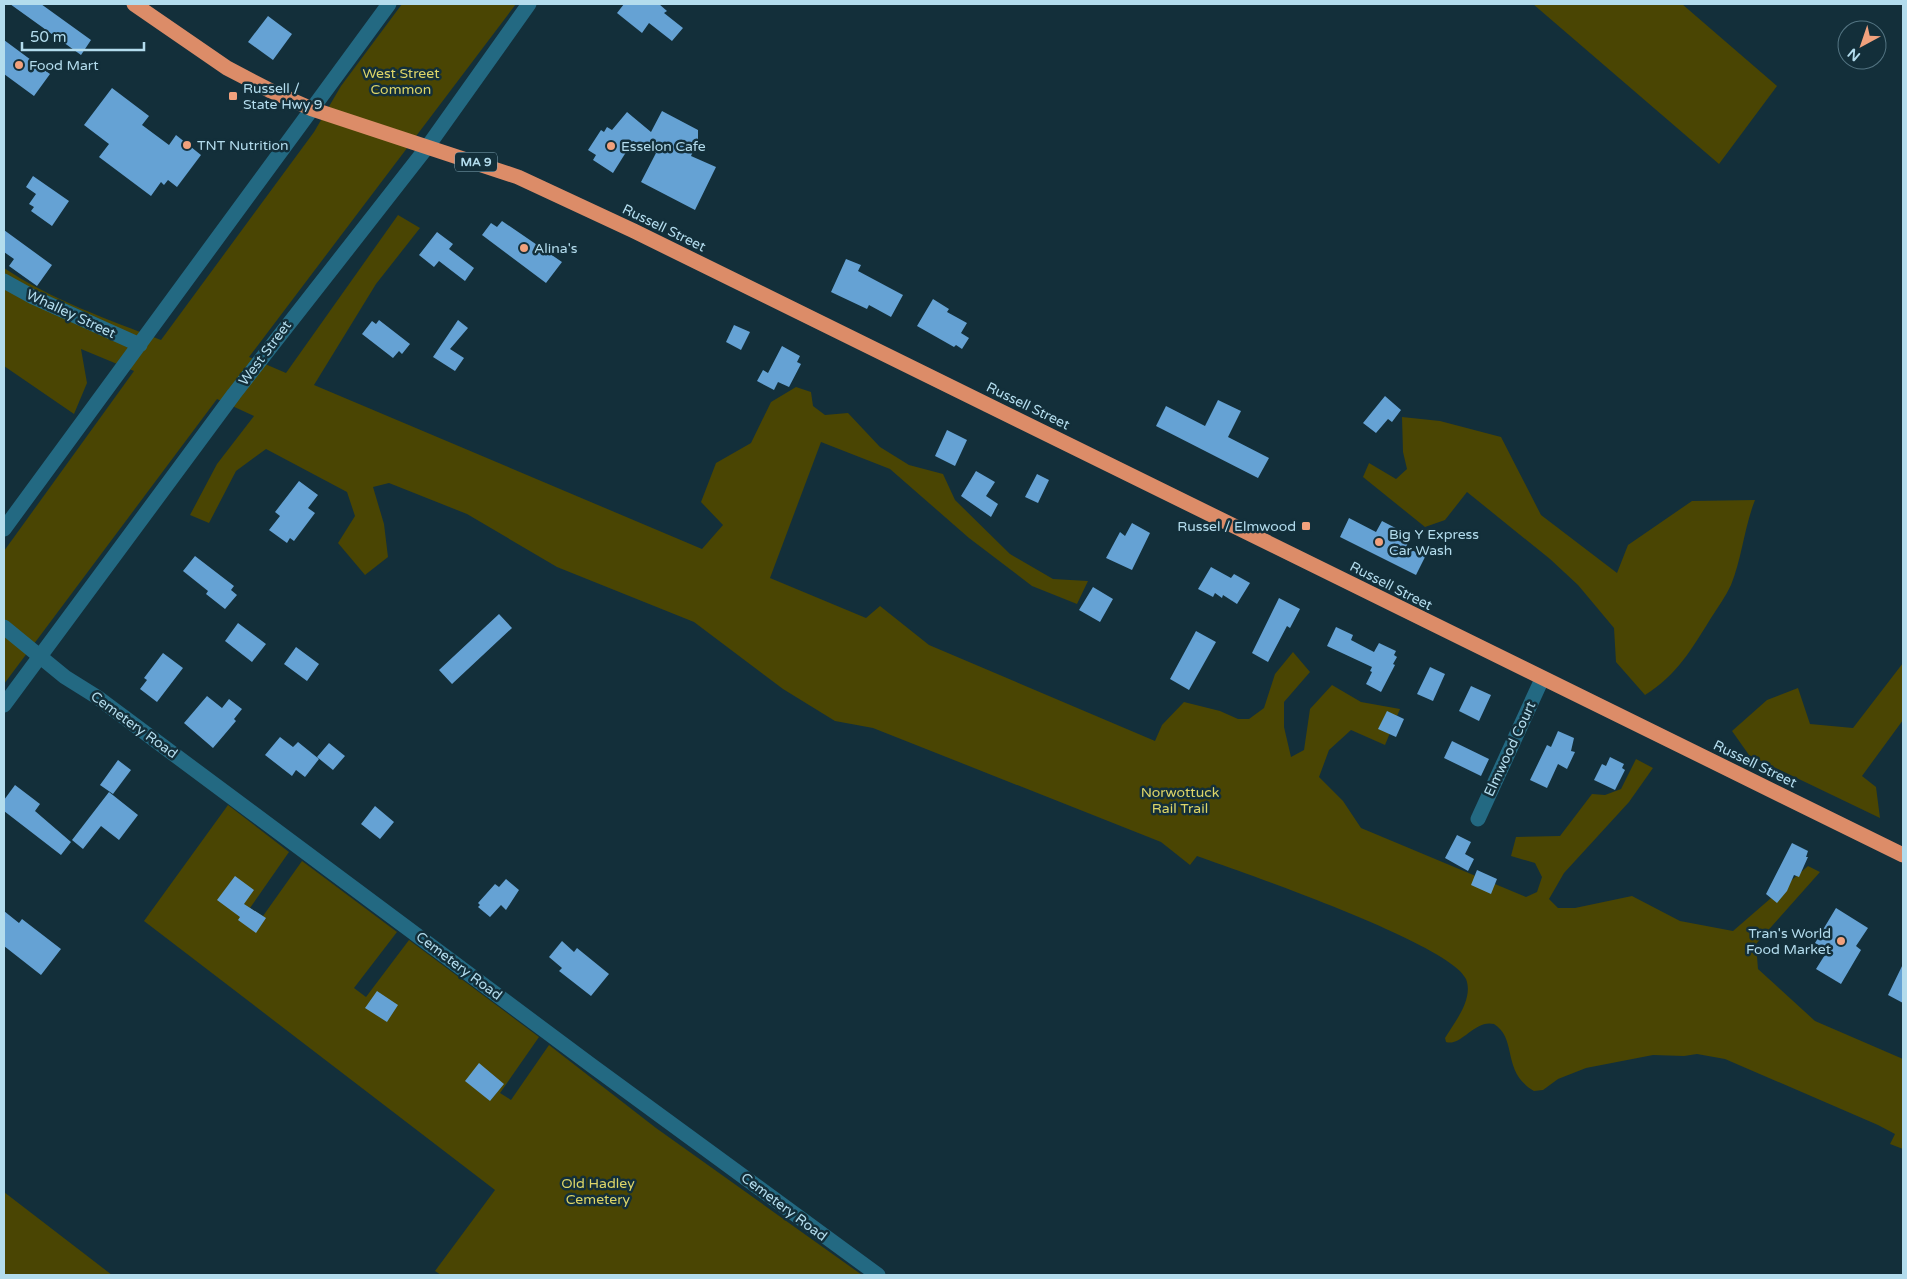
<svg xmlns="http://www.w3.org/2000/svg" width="1907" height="1279" viewBox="0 0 1907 1279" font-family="'Varela Round',sans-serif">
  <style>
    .green { fill: #4a4503 }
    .building { fill: #65a2d4 }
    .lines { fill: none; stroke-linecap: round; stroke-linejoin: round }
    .minor { stroke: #236982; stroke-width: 15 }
    .highway { stroke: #dc8c68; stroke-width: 15 }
    .poi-dot { fill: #f1a17d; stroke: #132f3a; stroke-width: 2 }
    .labels { text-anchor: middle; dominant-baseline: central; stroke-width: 5; stroke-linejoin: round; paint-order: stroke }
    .shield { fill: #132f3a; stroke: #83a8b7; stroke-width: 1 }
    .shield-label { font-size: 12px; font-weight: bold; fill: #b3dced }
    .poi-label { font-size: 14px; fill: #b3dced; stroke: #132f3a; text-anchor: start }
    .park-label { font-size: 14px; fill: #ddd568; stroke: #132f3a }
    .street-label { font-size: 14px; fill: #b3dced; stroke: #132f3a }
  </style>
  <rect width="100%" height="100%" fill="#132f3a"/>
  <!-- green -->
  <path class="green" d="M 402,4 L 516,4 L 249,357 L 286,373 L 398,215 L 420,228 L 376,284 L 314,385 L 702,549 L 723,525 L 701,502 L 716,463 L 751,443 L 771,402 L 796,387 L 811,392 L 813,406 L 825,415 L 848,413 L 880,447 L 909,465 L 943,474 L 955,500 L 1010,554 L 1053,579 L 1088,581 L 1077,604 L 1032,586 L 969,538 L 890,469 L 821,442 L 770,578 L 866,618 L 880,606 L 929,645 L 1155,741 L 1162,725 L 1184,702 L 1220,711 L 1238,719 L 1249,719 L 1264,708 L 1275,674 L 1293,652 L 1310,672 L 1284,702 L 1284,727 L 1291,757 L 1304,750 L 1310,709 L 1332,685 L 1361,702 L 1400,709 L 1385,745 L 1351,730 L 1329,750 L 1319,777 L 1343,801 L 1361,828 L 1526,897 L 1537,892 L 1542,877 L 1535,863 L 1511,856 L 1516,837 L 1560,836 L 1592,794 L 1605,795 L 1621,789 L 1636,759 L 1653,768 L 1629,802 L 1564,873 L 1549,899 L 1558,908 L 1575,908 L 1632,896 L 1680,921 L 1733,931 L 1808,866 L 1820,872 L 1756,944 L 1758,969 L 1815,1021 L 1903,1059 L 1903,1149 L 1890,1144 L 1895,1134 L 1878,1125 L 1725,1059 L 1697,1054 L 1684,1056 L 1653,1055 L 1586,1068 L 1558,1079 L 1543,1090 L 1534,1091 C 1501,1072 1518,1039 1494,1024 C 1475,1019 1461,1047 1446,1042 L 1445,1038 C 1454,1023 1474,999 1466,979 C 1451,944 1242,872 1197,856 L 1190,865 L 1161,842 L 873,728 L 835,721 L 783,689 L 694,622 L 557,567 L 467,514 L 389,483 L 373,487 L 384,524 L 388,557 L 365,575 L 338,543 L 355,516 L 347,492 L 266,449 L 236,471 L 209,523 L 190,515 L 217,464 L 254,416 L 217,399 L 4,684 L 4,551 L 134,371 L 81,349 L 87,383 L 74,414 L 4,366 L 4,268 C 52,300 107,319 161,340 L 314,132 L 341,86 Z
    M 1533,4 L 1682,4 L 1777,86 L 1719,164 Z
    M 1402,417 L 1440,421 L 1501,437 L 1541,515 L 1617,573 L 1628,545 L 1692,501 L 1755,500 C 1744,528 1742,558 1731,585 C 1726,596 1718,607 1711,618 C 1691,650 1677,675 1645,695 L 1616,662 L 1614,628 L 1578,585 L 1550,559 L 1467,492 L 1445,520 L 1425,527 L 1363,477 L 1369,463 L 1396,479 L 1407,469 L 1403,452 Z
    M 1903,663 L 1903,720 L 1862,776 L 1876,787 L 1880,818 L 1749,755 L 1732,731 L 1767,700 L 1798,688 L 1810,724 L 1853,728 Z
    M 228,805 L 289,852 L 250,908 L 263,916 L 302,861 L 397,932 L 354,988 L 366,997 L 409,940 L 539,1037 L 500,1093 L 511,1100 L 549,1045 L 656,1128 L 862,1275 L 441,1275 L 435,1271 L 495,1190 L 144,921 Z
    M 4,1192 L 112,1275 L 4,1275 Z"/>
  <!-- building -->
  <path class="building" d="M 10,4 L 41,4 L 91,40 L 81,55 Z
    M 624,4 L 659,4 L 667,11 L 664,13 L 683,28 L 672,41 L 649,23 L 642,33 L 617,13 Z
    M 268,16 L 292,34 L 273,60 L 248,42 Z
    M 4,40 L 50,74 L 34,96 L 4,74 Z
    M 112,88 L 149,116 L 142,125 L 169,145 L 176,135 L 201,155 L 177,187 L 168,180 L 164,185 L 161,182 L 151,196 L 99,157 L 109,144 L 84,125 Z
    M 662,111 L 698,130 L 698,140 L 691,156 L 716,167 L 695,210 L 641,182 L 656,153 L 633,141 L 613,173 L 593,160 L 596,155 L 588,150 L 601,130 L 604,132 L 607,127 L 612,130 L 627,112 L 651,132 Z
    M 33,176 L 69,201 L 52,226 L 31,211 L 34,207 L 29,204 L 36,194 L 26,187 Z
    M 502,221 L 562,262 L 546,283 L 482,235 L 491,223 L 497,227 Z
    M 4,230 L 52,265 L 37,286 L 9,266 L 14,259 L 4,252 Z
    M 437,232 L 453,244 L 449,249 L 474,268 L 465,281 L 439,261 L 434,267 L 419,255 Z
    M 846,259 L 861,265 L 858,271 L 903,295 L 891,317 L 869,305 L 867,309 L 831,292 Z
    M 933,299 L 949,309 L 947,312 L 967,323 L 961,333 L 969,338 L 962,349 L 956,345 L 954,347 L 917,326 Z
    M 379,320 L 410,344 L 402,354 L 399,351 L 393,358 L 362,334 L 372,321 L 376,324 Z
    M 458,320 L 468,328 L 450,349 L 464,358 L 455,371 L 433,357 Z
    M 734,325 L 750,332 L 741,350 L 726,342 Z
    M 782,346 L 800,356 L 797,362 L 801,364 L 789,387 L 778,382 L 774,390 L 757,381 L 763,370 L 768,373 Z
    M 1385,396 L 1401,410 L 1392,422 L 1388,419 L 1376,433 L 1363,423 Z
    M 1218,400 L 1241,411 L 1228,437 L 1269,458 L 1258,478 L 1156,426 L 1166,406 L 1205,426 Z
    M 947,430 L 967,440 L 955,466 L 935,456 Z
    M 976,471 L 995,482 L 986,496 L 998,504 L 991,517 L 961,496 Z
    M 1037,474 L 1049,480 L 1038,503 L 1025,497 Z
    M 299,481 L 318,495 L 308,508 L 315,513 L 294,541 L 290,538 L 287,543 L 269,530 L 280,516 L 275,512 Z
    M 1349,518 L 1376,532 L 1382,521 L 1411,536 L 1406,547 L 1425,557 L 1416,575 L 1340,537 Z
    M 1132,523 L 1150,533 L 1132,570 L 1106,558 L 1120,532 L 1125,536 Z
    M 195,556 L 234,586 L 231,590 L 237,595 L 225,609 L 206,594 L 208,591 L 183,571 Z
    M 1211,567 L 1231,578 L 1234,574 L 1250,583 L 1237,604 L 1223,595 L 1222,598 L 1215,593 L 1213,597 L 1198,589 Z
    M 1093,587 L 1113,599 L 1100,622 L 1079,610 Z
    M 1279,598 L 1300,609 L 1290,628 L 1287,626 L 1268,662 L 1252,653 Z
    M 499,614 L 512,628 L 452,684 L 439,670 Z
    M 238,623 L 266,644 L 252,662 L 225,641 Z
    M 1336,627 L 1353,635 L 1351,640 L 1374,652 L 1379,643 L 1396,651 L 1394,655 L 1397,657 L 1393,664 L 1395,665 L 1381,692 L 1366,684 L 1372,672 L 1370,671 L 1372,667 L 1327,646 Z
    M 1196,631 L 1216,642 L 1189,690 L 1170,679 Z
    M 296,647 L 319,664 L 307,681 L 284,664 Z
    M 163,653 L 183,668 L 157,702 L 140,689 L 147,680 L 144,678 Z
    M 1430,667 L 1445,674 L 1433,701 L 1417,694 Z
    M 1471,686 L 1491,695 L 1479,721 L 1459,711 Z
    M 207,696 L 222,708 L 229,699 L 242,709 L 234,719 L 236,721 L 213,748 L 184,723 Z
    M 1387,711 L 1404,719 L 1396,737 L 1378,729 Z
    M 1558,731 L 1574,738 L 1571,751 L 1575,752 L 1567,769 L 1558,764 L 1547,788 L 1530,780 L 1547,745 L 1551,747 Z
    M 280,737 L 293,747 L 298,742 L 319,759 L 305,777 L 296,770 L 292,776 L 265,755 Z
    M 1452,741 L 1489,759 L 1481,776 L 1444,758 Z
    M 329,743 L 345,756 L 333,770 L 317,757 Z
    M 1610,757 L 1624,764 L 1622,768 L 1625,770 L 1615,790 L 1594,780 L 1602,764 L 1606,766 Z
    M 118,760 L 131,770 L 113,794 L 100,785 Z
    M 15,785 L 40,804 L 35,811 L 71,842 L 61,855 L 4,811 L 4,800 Z
    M 109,792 L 138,815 L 119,840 L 101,826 L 83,849 L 72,840 Z
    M 375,806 L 394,822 L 380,839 L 361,824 Z
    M 1457,835 L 1471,842 L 1465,854 L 1474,859 L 1468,871 L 1445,858 Z
    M 1792,843 L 1808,851 L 1806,857 L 1808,857 L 1799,877 L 1794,875 L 1787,891 L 1777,903 L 1766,894 Z
    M 1477,870 L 1497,879 L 1491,894 L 1471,885 Z
    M 235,876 L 254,890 L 244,904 L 266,918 L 256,933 L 238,920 L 240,917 L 217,900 Z
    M 506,879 L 519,890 L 506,910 L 501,905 L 490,917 L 478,907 L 480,905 L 478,903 L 495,884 L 499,887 Z
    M 1836,908 L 1868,928 L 1856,946 L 1861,950 L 1841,984 L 1816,969 L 1828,950 L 1815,943 Z
    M 4,911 L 19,923 L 22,919 L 61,949 L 41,975 L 4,946 Z
    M 562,941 L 574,952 L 577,948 L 609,974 L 591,996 L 559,971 L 562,968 L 549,957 Z
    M 1903,964 L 1903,1003 L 1888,995 Z
    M 377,991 L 398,1005 L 387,1022 L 365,1008 Z
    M 479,1063 L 504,1084 L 490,1101 L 465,1081 Z"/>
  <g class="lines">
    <!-- minor -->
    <path class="minor" d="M 4,281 L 33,297 L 140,345
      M 4,529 L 389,4
      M 4,627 L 65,677 L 97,697 L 591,1065 L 878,1275
      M 4,705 L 234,394 L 428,146 L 529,4
      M 1478,819 L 1542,679"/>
    <!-- highway -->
    <path class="highway" d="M 134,4 L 227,68 L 271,91 L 312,109 L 518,177 L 634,231 L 1903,855"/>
  </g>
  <!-- markers -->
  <g class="poi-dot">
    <circle cx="19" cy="65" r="5"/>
    <rect x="228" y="91" width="10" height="10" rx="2.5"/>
    <circle cx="187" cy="145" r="5"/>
    <circle cx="611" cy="146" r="5"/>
    <circle cx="524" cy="248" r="5"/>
    <rect x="1301" y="521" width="10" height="10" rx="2.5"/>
    <circle cx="1379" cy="542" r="5"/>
    <circle cx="1841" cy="941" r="5"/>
  </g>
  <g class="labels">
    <!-- shield labels -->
    <rect class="shield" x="455" y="152.5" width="42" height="19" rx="4"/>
    <g class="shield-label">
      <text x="476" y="162">MA 9</text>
    </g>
    <!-- poi labels -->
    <g class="poi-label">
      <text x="29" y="65">Food Mart</text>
      <text x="243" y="88">Russell /<tspan x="243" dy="16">State Hwy 9</tspan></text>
      <text x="197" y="145">TNT Nutrition</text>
      <text x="621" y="146">Esselon Cafe</text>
      <text x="534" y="248">Alina's</text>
      <text x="1296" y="526" text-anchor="end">Russel / Elmwood</text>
      <text x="1389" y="534">Big Y Express<tspan x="1389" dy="16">Car Wash</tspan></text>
      <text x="1831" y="933" text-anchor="end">Tran's World<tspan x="1831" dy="16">Food Market</tspan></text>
    </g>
    <!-- park labels -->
    <g class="park-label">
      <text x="401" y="73">West Street<tspan x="401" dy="16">Common</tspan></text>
      <text x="1180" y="792">Norwottuck<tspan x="1180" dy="16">Rail Trail</tspan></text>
      <text x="598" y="1183">Old Hadley<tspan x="598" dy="16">Cemetery</tspan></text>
    </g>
    <!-- street labels -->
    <g class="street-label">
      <text transform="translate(664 228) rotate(26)">Russell Street</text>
      <text transform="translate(71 314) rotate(25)">Whalley Street</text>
      <text transform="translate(265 353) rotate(-53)">West Street</text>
      <text transform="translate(1028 406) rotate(26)">Russell Street</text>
      <text transform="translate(1391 586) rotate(27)">Russell Street</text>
      <text transform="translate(134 725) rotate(36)">Cemetery Road</text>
      <text transform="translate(1510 749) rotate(-65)">Elmwood Court</text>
      <text transform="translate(1755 764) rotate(26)">Russell Street</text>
      <text transform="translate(459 966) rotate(37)">Cemetery Road</text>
      <text transform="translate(784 1207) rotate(37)">Cemetery Road</text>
    </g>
  </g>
  <!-- border -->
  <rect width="1907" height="1279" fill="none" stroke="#b3dced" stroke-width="10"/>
  <!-- north arrow -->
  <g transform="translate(1862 45) rotate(220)"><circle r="24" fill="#132f3a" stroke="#537482"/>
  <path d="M0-4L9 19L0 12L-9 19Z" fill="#f1a17d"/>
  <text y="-8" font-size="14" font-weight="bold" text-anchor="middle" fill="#b3dced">N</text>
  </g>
  <!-- scale -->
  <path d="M22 42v8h122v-8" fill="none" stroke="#b3dced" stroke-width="2.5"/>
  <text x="30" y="42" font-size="15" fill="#b3dced" stroke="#132f3a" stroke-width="4" paint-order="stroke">50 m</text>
</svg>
